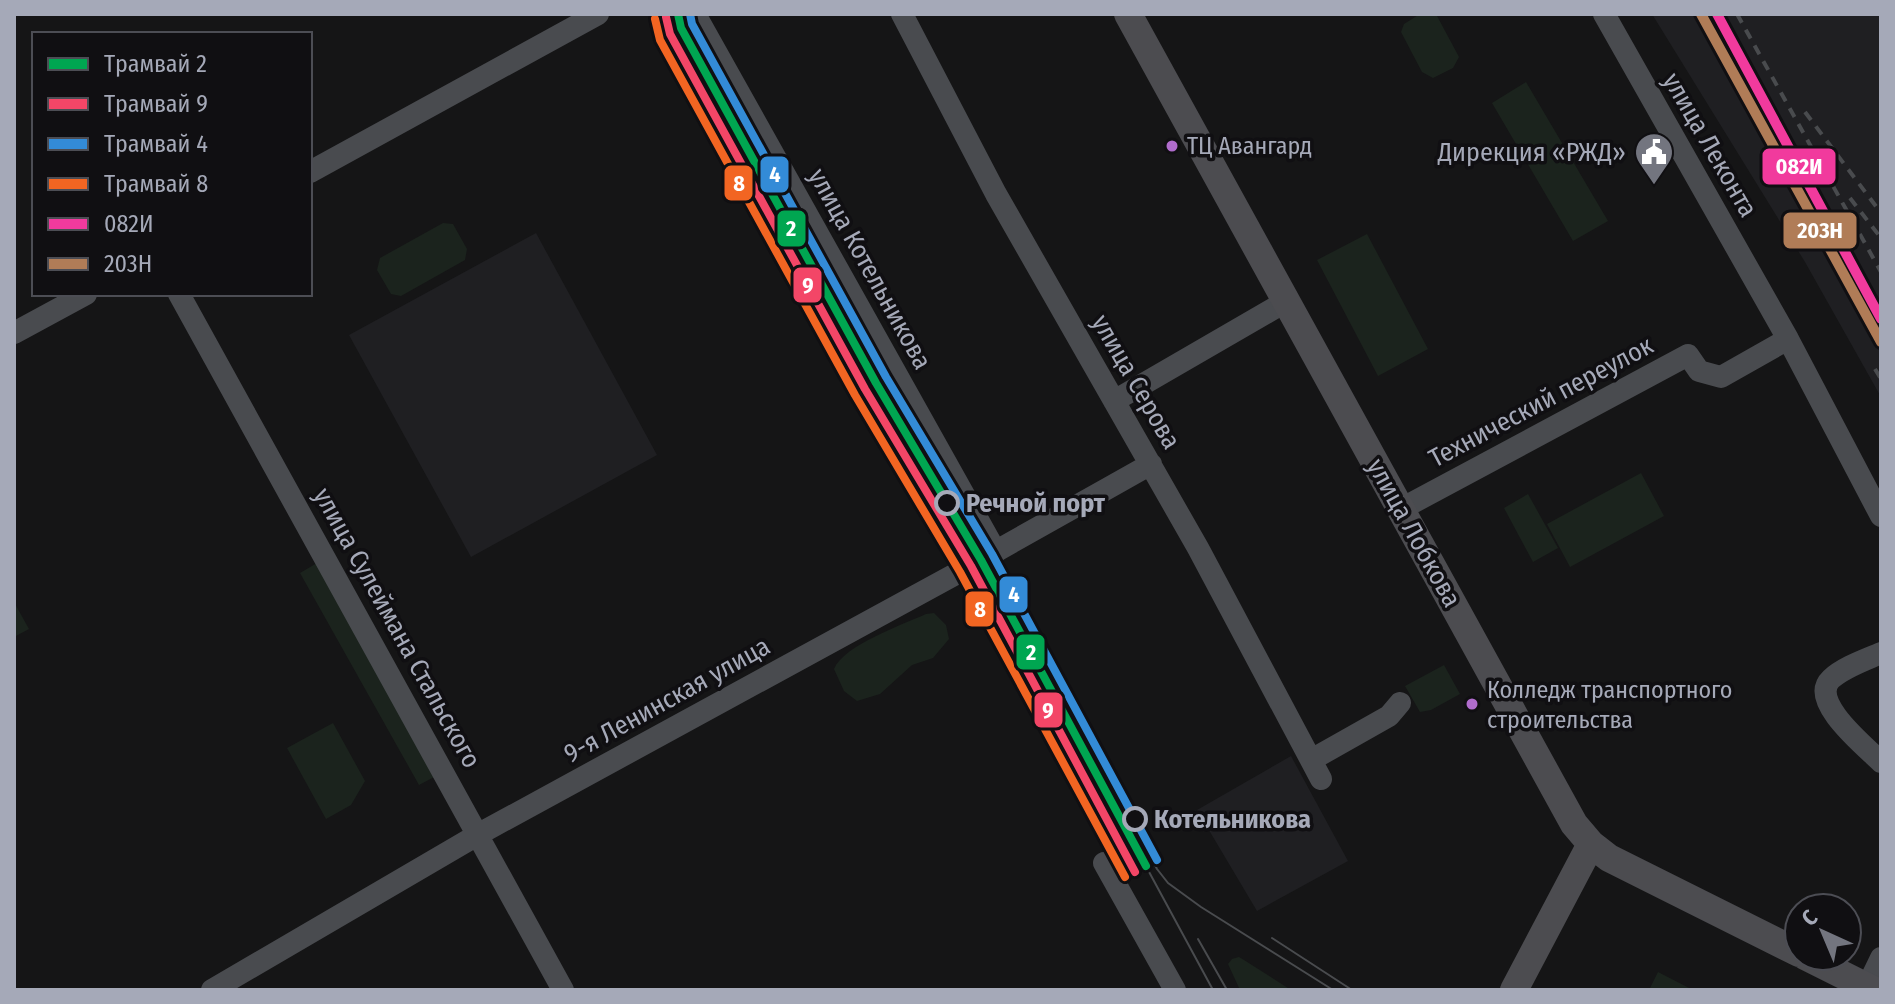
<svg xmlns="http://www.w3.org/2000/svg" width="1895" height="1004" viewBox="0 0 1895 1004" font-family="'Fira Sans Condensed',sans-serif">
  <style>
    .built { fill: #1f1f22 }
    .green { fill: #1b231d }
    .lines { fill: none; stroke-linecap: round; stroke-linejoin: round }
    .minor { stroke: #494b4f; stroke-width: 22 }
    .major { stroke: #4c4c50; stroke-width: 28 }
    .tram { stroke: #494b4e; stroke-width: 2 }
    .rail { stroke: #494b4e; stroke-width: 4; stroke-dasharray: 10 8; stroke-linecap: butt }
    .rail-1-casing { stroke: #100f12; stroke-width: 16 }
    .rail-2-casing { stroke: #100f12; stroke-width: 16 }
    .rail-1 { stroke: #f13a9d; stroke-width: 10 }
    .rail-2 { stroke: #b07c57; stroke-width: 10 }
    .tram-1-casing { stroke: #100f12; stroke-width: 14 }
    .tram-2-casing { stroke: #100f12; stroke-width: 14 }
    .tram-3-casing { stroke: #100f12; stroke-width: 14 }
    .tram-4-casing { stroke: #100f12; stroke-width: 14 }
    .tram-1 { stroke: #00a651; stroke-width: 8 }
    .tram-2 { stroke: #f34667; stroke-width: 8 }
    .tram-3 { stroke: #338bd7; stroke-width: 8 }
    .tram-4 { stroke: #f26522; stroke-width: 8 }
    .bus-dot { fill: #b06ccc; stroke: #100f12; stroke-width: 3 }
    .stop-dot { fill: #100f12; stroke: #a5a9b8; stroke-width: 4 }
    .labels { text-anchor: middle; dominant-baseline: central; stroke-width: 7; stroke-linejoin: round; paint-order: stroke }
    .bus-label { font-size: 24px; fill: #a5a9b8; stroke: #100f12; text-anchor: start }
    .street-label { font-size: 26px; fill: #a5a9b8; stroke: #100f12 }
    .poi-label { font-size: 26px; fill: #a5a9b8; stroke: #100f12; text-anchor: end }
    .stop-label { font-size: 26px; font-weight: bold; fill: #a5a9b8; stroke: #100f12; text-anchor: start }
    .line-badge { stroke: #100f12; stroke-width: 3 }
    .badge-label { font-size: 22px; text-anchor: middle; font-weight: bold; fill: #fff }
  </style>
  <rect width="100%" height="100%" fill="#151516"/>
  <!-- built -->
  <path class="built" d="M 1652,14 L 1881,14 L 1881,397 L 1805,262 Z
    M 536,233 L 657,455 L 471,557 L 349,335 Z
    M 1291,756 L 1348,861 L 1257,911 L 1197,810 Z"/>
  <!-- green -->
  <path class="green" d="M 1420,14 L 1436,14 L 1459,57 L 1453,68 L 1433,78 L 1422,72 L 1401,32 L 1404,24 Z
    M 1526,82 L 1608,221 L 1573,241 L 1492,103 Z
    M 443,223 L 453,224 L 467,249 L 465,260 L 401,296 L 391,294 L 377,270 L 380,258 Z
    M 1367,234 L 1428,349 L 1378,376 L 1317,260 Z
    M 1641,473 L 1664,516 L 1570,567 L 1547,524 Z
    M 1528,494 L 1558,548 L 1533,562 L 1504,508 Z
    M 317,563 L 436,776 L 419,785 L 300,573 Z
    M 14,602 L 29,629 L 14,637 Z
    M 934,613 L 946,625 L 949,639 L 933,658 L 912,665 L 880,694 L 857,701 L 844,691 L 834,669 C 844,645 902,625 926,614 Z
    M 1444,665 L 1460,694 L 1431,710 L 1420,712 L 1405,686 Z
    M 333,723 L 365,781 L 351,805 L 326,819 L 287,748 Z
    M 1239,957 L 1244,960 L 1291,990 L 1240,990 L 1228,964 L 1232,959 Z
    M 1658,972 L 1693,990 L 1649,990 Z"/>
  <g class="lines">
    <!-- minor -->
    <path class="minor" d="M 695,14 L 996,552
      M 902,14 L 996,194 L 1198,548 L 1321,779
      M 1604,14 L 1788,339 L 1881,516
      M 310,172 L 598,14
      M 179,294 L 563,990
      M 14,333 L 86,294
      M 1114,401 L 1285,302
      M 1401,509 L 1688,355 L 1699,371 L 1721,377 L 1788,339
      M 1881,653 C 1865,660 1844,667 1831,679 C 1808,701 1866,747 1881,762
      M 1311,760 L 1389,716 L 1400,703
      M 1104,863 L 1175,990
      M 1867,987 L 1881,958
      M 212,990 L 479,834 L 952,576 L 1151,464"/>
    <!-- major -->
    <path class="major" d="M 1128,14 L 1574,824 L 1591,844 L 1609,858 L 1799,953
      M 1805,956 L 1873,990
      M 1514,990 L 1591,844"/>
    <!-- tram -->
    <path class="tram" d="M 1132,821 L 1157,869 L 1168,883 L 1201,907 L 1333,990
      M 1148,870 L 1213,990
      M 1272,938 L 1352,990
      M 1198,939 L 1227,990"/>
    <!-- rail -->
    <path class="rail" d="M 1737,14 L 1881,272
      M 1805,112 L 1881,213
      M 1850,198 L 1881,238
      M 1875,369 L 1881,379"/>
    <!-- rail-1 casing -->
    <g class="rail-1-casing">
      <path id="rail-1" d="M 1717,14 L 1881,319"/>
    </g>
    <!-- rail-2 casing -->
    <g class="rail-2-casing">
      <path id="rail-2" d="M 1701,14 L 1881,342"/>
    </g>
    <!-- rail-1 -->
    <use href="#rail-1" class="rail-1"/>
    <!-- rail-2 -->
    <use href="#rail-2" class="rail-2"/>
    <!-- tram-1 casing -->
    <g class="tram-1-casing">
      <path id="tram-1" d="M 678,14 L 681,28 L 876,383 L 981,560 L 1146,866"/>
    </g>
    <!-- tram-2 casing -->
    <g class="tram-2-casing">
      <path id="tram-2" d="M 666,17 L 670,34 L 865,389 L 971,566 L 1135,872"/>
    </g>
    <!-- tram-3 casing -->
    <g class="tram-3-casing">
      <path id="tram-3" d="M 690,14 L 692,24 L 886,377 L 992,554 L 1157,860"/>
    </g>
    <!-- tram-4 casing -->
    <g class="tram-4-casing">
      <path id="tram-4" d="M 655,19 L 660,40 L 855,395 L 960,572 L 1125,877"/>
    </g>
    <!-- tram-1 -->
    <use href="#tram-1" class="tram-1"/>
    <!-- tram-2 -->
    <use href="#tram-2" class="tram-2"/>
    <!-- tram-3 -->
    <use href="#tram-3" class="tram-3"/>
    <!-- tram-4 -->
    <use href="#tram-4" class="tram-4"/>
  </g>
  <!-- icons -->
  <defs>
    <g id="civic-pin" transform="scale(2)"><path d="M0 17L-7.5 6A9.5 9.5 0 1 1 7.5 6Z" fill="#73757f" stroke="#100f12"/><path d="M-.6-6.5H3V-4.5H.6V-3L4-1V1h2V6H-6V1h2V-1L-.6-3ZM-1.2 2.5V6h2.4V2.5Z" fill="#fff"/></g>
  </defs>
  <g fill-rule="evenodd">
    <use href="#civic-pin" x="1654" y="152"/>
  </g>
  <!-- markers -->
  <g class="bus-dot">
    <circle cx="1172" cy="146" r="7"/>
    <circle cx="1472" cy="704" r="7"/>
  </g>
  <g class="stop-dot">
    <circle cx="947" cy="503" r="11"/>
    <circle cx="1135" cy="819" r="11"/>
  </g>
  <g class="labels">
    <!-- bus labels -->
    <g class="bus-label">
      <text x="1187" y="146">ТЦ Авангард</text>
      <text x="1487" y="690">Колледж транспортного<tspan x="1487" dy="30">строительства</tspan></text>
    </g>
    <!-- street labels -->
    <g class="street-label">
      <text transform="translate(1710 145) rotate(60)">улица Леконта</text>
      <text transform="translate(870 269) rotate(61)">улица Котельникова</text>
      <text transform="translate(1136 382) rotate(60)">улица Серова</text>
      <text transform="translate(1541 402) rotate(-28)">Технический переулок</text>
      <text transform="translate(1414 533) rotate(61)">улица Лобкова</text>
      <text transform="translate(397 628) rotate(61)">улица Сулеймана Стальского</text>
      <text transform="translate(667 700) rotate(-29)">9-я Ленинская улица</text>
    </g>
    <!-- poi labels -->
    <g class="poi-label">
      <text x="1626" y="152">Дирекция «РЖД»</text>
    </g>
    <!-- stop labels -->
    <g class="stop-label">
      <text x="966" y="503">Речной порт</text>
      <text x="1154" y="819">Котельникова</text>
    </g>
  </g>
  <g class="line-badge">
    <rect x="1761" y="147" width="76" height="39" rx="8" fill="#f13a9d"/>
    <rect x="759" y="155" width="31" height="39" rx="8" fill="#338bd7"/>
    <rect x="723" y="164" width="31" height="38" rx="8" fill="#f26522"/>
    <rect x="776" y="209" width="31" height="39" rx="8" fill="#00a651"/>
    <rect x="1782" y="211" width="76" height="39" rx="8" fill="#b07c57"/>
    <rect x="792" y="266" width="31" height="38" rx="8" fill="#f34667"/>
    <rect x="998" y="575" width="31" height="39" rx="8" fill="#338bd7"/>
    <rect x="964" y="590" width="31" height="38" rx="8" fill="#f26522"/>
    <rect x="1015" y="633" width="31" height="38" rx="8" fill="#00a651"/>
    <rect x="1033" y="691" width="31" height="38" rx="8" fill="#f34667"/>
  </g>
  <g class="badge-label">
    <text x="1799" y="174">082И</text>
    <text x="775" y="182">4</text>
    <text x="739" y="191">8</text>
    <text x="791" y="236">2</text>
    <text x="1820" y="238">203Н</text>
    <text x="808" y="293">9</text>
    <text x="1014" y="602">4</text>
    <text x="980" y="617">8</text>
    <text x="1031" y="660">2</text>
    <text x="1048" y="718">9</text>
  </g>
  <!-- border -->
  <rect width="1895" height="1004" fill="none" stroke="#a5a9b8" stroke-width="32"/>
  <!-- legend -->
  <rect x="32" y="32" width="280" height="264" fill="#100f12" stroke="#4c4d54" stroke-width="2"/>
  <rect x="48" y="58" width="40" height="12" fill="#00a651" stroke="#4c4d54" stroke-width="2"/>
  <text x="104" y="72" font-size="24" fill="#a5a9b8">Трамвай 2</text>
  <rect x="48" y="98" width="40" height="12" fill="#f34667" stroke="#4c4d54" stroke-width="2"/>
  <text x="104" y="112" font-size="24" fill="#a5a9b8">Трамвай 9</text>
  <rect x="48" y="138" width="40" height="12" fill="#338bd7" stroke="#4c4d54" stroke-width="2"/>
  <text x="104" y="152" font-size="24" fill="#a5a9b8">Трамвай 4</text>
  <rect x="48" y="178" width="40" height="12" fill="#f26522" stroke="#4c4d54" stroke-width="2"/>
  <text x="104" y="192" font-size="24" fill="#a5a9b8">Трамвай 8</text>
  <rect x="48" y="218" width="40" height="12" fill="#f13a9d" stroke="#4c4d54" stroke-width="2"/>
  <text x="104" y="232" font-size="24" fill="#a5a9b8">082И</text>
  <rect x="48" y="258" width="40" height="12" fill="#b07c57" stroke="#4c4d54" stroke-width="2"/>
  <text x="104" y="272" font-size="24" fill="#a5a9b8">203Н</text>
  <!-- north arrow -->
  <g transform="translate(1823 932) rotate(316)"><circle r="38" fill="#100f12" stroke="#4c4d54" stroke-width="2"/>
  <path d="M0-6L14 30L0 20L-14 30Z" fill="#73757f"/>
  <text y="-12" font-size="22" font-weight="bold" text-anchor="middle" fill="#a5a9b8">С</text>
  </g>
</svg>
